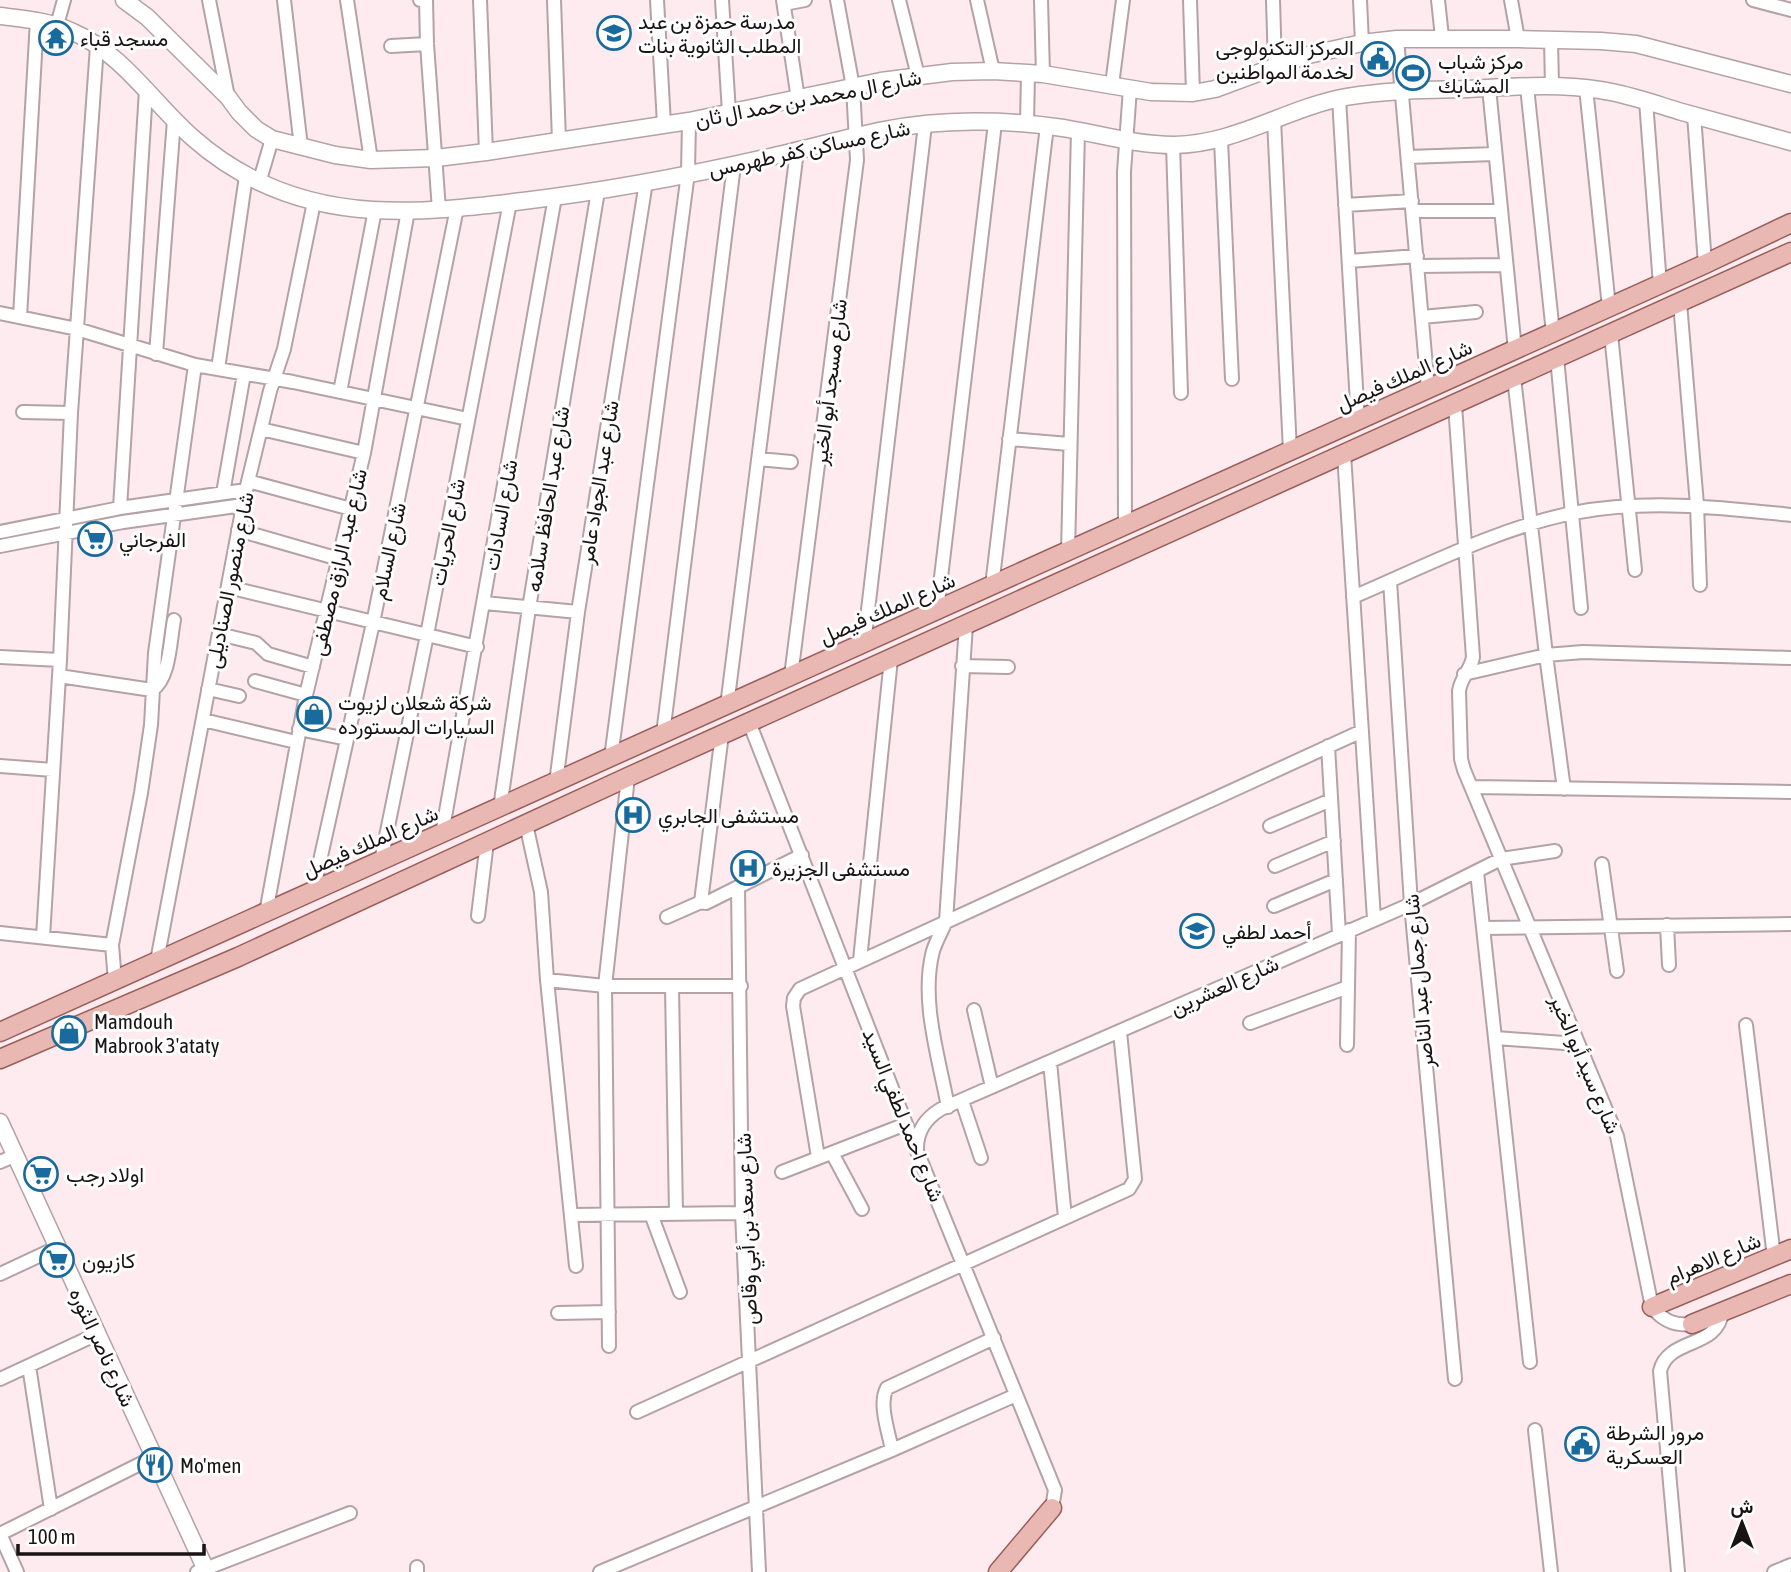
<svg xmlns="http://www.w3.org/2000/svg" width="1791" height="1572" viewBox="0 0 1791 1572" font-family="'Asap Condensed',Vazirmatn,sans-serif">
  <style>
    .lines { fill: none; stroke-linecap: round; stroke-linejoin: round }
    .street-casing { stroke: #b3a2a6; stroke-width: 16 }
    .secondary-casing { stroke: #b3a2a6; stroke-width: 19 }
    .primary-casing { stroke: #985f5a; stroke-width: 21 }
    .street { stroke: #fff; stroke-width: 12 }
    .secondary { stroke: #fff; stroke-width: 16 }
    .primary { stroke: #eab8b3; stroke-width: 18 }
    .labels { text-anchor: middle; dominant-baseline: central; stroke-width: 6; stroke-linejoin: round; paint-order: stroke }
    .poi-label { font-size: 21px; fill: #191314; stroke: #fefefe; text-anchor: start }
    .street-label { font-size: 21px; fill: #191314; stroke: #fefefe }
  </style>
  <rect width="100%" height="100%" fill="#feebf0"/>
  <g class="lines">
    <!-- street casing -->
    <g class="street-casing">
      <path id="street" d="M 209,0 L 228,97
        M 284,0 L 301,147
        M 347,0 L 371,160
        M 420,0 L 426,0 L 427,44 L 439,210
        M 480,0 L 486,152
        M 554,0 L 559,141
        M 657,0 L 664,124
        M 722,0 L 729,113
        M 783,0 L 798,99
        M 899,0 L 918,76
        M 977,0 L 993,71
        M 1041,0 L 1043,74
        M 1190,0 L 1193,93
        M 1273,0 L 1275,66
        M 1360,0 L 1362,43
        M 1438,0 L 1442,37
        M 1511,0 L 1518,39
        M 1753,0 L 1791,10
        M 784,4 L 805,0
        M 57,25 L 64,0
        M 1397,39 L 1428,389
        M 1551,40 L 1552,86
        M 391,46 L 427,44
        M 1112,85 L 1123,0
        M 1527,87 L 1553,333
        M 1489,88 L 1515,350
        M 1586,88 L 1609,307
        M 1339,98 L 1358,421
        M 1646,101 L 1660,285
        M 1694,115 L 1705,264
        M 1274,120 L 1290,451
        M 1027,124 L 1028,73
        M 1221,140 L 1232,379
        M 1173,145 L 1181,393
        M 1408,157 L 1495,154
        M 259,183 L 272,139
        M 1345,205 L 1412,201
        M 1413,211 L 1501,211
        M 1349,261 L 1417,256
        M 1417,266 L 1506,265
        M 1680,303 L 1697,505 L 1700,585
        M 0,313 L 77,329 L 195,365 L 293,382 L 468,419
        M 20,317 L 37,20
        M 1422,317 L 1476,312
        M 1611,334 L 1635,570
        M 156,354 L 174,120
        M 1557,358 L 1581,608
        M 218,369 L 246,176
        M 1514,378 L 1546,655 L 1564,789
        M 340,392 L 375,210
        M 1455,405 L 1473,657 C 1471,670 1461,677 1459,691 L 1461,759 L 1464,770 L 1617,1136 L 1652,1307 C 1663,1321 1675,1326 1692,1324
        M 23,412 L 71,413
        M 261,429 L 364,453
        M 1009,439 L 1069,444
        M 1344,454 L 1374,919
        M 758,459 L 791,462
        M 248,481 L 351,509
        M 223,493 L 244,374
        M 120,508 L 146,90
        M 1125,526 L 1124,172 L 1130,88
        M 238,530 L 339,559
        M 0,532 L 120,508 L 246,490
        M 0,546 L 123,522 L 243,505
        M 1068,552 L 1078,131
        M 1390,581 L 1411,904 L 1455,1379
        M 992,586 L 1047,126
        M 228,587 L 477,647
        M 1353,597 C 1421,568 1501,527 1573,513 C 1646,499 1717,507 1791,515
        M 485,603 L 578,612
        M 937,611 L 995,123
        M 219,634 L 256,643 L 268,654 L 313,667
        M 864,644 L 925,125
        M 0,657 L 60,660
        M 962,666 L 1008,667
        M 1464,674 L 1546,655 L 1583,652 L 1791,658
        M 59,676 L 152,690 C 170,679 170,640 174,620
        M 791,676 L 857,160 L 853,87 L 837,0
        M 255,681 L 306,695
        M 208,689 L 239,696
        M 727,706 L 797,151
        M 203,720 L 296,742
        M 749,722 L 906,1124 L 1055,1490 L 1052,1508
        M 299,729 L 347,739
        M 663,734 L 734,165
        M 722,734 L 701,902 L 706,903 L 802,855
        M 1328,746 L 1339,934
        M 611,758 L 688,173 L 689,121
        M 0,766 L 53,770
        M 556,783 L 578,612 L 646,182
        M 1471,787 L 1791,792
        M 500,808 L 529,608 L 598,191
        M 526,824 L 541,892 L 547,980 L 576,1266
        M 1270,826 L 1331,800
        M 442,834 L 555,197
        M 381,861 L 427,635 L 510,202
        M 1602,864 L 1617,971
        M 1275,866 L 1334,841
        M 1477,872 L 1530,1362
        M 738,887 L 742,1213 L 759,1572
        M 313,892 L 373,623 L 457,208
        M 1274,906 L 1336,880
        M 266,913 L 306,695 L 364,453 L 408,211
        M 478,916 L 487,842
        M 667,917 L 701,902
        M 1667,925 L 1669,965
        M 1483,928 L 1791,924
        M 0,933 L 112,945
        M 43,937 L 60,660 L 71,413 L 97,46
        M 860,960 L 891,659
        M 157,961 L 246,490 L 270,391 L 284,349 L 314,202
        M 547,980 L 605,986 L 741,986
        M 115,981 L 112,945 L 141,793 L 151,725 L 155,653 L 195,365
        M 672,987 L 676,1214
        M 974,1010 L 992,1087
        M 1250,1023 L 1348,987
        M 1746,1025 L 1774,1257
        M 1496,1038 L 1577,1044
        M 1347,1045 L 1349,930
        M 1050,1062 L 1065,1218
        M 962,1101 L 981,1158
        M 948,1107 C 939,1058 920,1000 933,951 C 936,941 942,931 946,921 L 966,625
        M 917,1148 C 917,1130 926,1118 941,1109 L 1411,904 L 1501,859 L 1555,851
        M 832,1153 L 862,1209
        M 818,1157 L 793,1006 L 794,998 L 800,989 L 1362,731
        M 0,1162 L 16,1155
        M 782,1172 L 906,1124
        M 651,1214 L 680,1292
        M 571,1215 L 742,1213
        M 0,1274 L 58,1247
        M 558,1313 L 609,1312
        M 609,1346 L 605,986 L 628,777
        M 29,1366 L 51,1509
        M 0,1379 L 97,1334
        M 637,1412 L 1129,1189 L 1135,1179 L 1120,1032
        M 1535,1430 L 1551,1572
        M 892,1450 C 889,1433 878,1404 887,1388 L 994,1338
        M 0,1534 L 154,1457
        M 0,1534 L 17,1572
        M 417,1567 L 417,1572
        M 197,1572 L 350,1513
        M 600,1572 L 892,1450 L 1016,1395
        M 1678,1572 L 1660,1371 C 1668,1337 1718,1349 1722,1312
        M 1774,1572 L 1791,1565"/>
    </g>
    <!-- secondary casing -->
    <g class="secondary-casing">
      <path id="secondary" d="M 124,0 L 147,17 L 228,97 L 239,112 L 256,129 L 272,139 L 335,155 L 371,160 L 436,158 L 486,152 L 689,121 L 881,81 L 952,72 L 993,71 L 1043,74 L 1151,92 L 1193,93 L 1215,89 L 1304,56 L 1362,43 L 1397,39 L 1518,39 L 1601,41 L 1636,44 L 1791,84
        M 0,16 C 25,19 50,21 73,32 C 122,53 154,104 193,138 C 244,183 305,206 373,210 C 423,213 473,207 523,201 C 607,191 691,175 774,156 C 811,148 847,137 884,130 C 941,119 1005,119 1063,128 C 1100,134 1135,145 1174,145 C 1237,144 1286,108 1346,97 C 1386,90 1427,90 1468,89 C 1512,87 1557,83 1600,90 C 1628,94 1655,104 1682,112 C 1718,122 1755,132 1791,142
        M 0,1122 L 207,1572"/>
    </g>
    <!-- primary casing -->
    <g class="primary-casing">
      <path id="primary" d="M 0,1032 L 1705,264 L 1791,223
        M 0,1059 L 238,957 L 628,777 L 1791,252
        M 1652,1307 L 1791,1249
        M 1692,1324 L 1791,1284
        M 998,1572 L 1052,1508"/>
    </g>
    <!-- street -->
    <use href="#street" class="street"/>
    <!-- secondary -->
    <use href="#secondary" class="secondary"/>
    <!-- primary -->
    <use href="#primary" class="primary"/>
  </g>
  <!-- icons -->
  <defs>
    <g id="school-ring" transform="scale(1.75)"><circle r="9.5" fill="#fefefe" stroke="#186b9c" stroke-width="1.5"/><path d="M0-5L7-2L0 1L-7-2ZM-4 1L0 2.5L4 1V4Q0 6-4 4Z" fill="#186b9c"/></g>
    <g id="temple-ring" transform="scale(1.75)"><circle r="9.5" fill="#fefefe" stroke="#186b9c" stroke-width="1.5"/><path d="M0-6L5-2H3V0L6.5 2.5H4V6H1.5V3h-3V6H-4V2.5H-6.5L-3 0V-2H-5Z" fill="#186b9c"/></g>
    <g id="civic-ring" transform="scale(1.75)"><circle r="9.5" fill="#fefefe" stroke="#186b9c" stroke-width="1.5"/><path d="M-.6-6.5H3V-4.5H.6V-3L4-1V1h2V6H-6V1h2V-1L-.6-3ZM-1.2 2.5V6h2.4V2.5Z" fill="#186b9c"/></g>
    <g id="stadium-ring" transform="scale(1.75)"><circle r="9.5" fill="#fefefe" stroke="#186b9c" stroke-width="1.5"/><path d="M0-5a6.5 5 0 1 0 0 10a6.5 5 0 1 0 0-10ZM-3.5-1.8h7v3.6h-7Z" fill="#186b9c"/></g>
    <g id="supermarket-ring" transform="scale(1.75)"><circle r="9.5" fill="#fefefe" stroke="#186b9c" stroke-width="1.5"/><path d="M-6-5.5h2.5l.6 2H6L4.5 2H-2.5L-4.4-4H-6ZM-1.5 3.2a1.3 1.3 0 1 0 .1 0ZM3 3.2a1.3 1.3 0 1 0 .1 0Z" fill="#186b9c"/></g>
    <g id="shop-ring" transform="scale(1.75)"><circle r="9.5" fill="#fefefe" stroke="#186b9c" stroke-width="1.5"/><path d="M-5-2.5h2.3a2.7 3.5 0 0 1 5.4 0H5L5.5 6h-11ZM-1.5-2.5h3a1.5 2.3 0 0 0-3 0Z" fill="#186b9c"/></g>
    <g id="hospital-ring" transform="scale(1.75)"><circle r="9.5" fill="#fefefe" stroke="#186b9c" stroke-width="1.5"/><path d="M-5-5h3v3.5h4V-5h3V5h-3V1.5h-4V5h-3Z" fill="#186b9c"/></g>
    <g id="restaurant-ring" transform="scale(1.75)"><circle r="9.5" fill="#fefefe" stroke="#186b9c" stroke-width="1.5"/><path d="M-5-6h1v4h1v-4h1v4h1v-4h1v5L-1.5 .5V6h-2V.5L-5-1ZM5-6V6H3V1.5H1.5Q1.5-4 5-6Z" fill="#186b9c"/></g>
  </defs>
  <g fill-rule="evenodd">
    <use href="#school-ring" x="614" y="33"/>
    <use href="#temple-ring" x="56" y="38"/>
    <use href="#civic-ring" x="1378" y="59"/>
    <use href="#stadium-ring" x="1413" y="73"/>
    <use href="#supermarket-ring" x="95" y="539"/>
    <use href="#shop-ring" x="314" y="714"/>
    <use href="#hospital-ring" x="633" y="815"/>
    <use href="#hospital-ring" x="748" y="868"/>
    <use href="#school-ring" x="1197" y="931"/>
    <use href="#shop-ring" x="69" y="1033"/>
    <use href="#supermarket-ring" x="41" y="1174"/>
    <use href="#supermarket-ring" x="57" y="1260"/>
    <use href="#civic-ring" x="1582" y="1444"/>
    <use href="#restaurant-ring" x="155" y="1465"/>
  </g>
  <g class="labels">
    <!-- poi labels -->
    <g class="poi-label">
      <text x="638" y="21">مدرسة حمزة بن عبد<tspan x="638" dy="24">المطلب الثانوية بنات</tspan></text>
      <text x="80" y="38">مسجد قباء</text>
      <text x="1354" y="47" text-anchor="end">المركز التكنولوجى<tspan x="1354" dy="24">لخدمة المواطنين</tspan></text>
      <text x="1438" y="61">مركز شباب<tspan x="1438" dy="24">المشابك</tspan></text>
      <text x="119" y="539">الفرجاني</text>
      <text x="338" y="702">شركة شعلان لزيوت<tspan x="338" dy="24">السيارات المستورده</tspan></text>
      <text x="658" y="815">مستشفى الجابري</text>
      <text x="772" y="868">مستشفى الجزيرة</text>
      <text x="1222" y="931">أحمد لطفي</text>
      <text x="94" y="1021">Mamdouh<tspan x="94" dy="24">Mabrook 3'ataty</tspan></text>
      <text x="66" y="1174">اولاد رجب</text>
      <text x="82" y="1260">كازيون</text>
      <text x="1606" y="1432">مرور الشرطة<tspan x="1606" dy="24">العسكرية</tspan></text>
      <text x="180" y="1465">Mo'men</text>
    </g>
    <!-- street labels -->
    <g class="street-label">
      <text transform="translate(808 98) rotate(-11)">شارع ال محمد بن حمد ال ثان</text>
      <text transform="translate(809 148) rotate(-12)">شارع مساكن كفر طهرمس</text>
      <text transform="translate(1404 375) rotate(-24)">شارع الملك فيصل</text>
      <text transform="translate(829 382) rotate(-83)">شارع مسجد أبو الخير</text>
      <text transform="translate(598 482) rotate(-81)">شارع عبد الجواد عامر</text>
      <text transform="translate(547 499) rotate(-81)">شارع عبد الحافظ سلامه</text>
      <text transform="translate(500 515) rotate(-80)">شارع السادات</text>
      <text transform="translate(447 532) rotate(-79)">شارع الحريات</text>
      <text transform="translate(388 551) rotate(-78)">شارع السلام</text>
      <text transform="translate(338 562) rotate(-77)">شارع عبد الرازق مصطفى</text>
      <text transform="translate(229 580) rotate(-79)">شارع منصور الصناديلى</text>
      <text transform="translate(887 608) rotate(-24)">شارع الملك فيصل</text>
      <text transform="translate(370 841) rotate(-24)">شارع الملك فيصل</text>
      <text transform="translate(1418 981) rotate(-95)">شارع جمال عبد الناصر</text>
      <text transform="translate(1224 985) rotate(-24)">شارع العشرين</text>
      <text transform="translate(1586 1064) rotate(67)">شارع سيد أبو الخير</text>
      <text transform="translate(904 1115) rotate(68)">شارع احمد لطفي السيد</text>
      <text transform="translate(746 1229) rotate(-92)">شارع سعد بن أبي وقاص</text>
      <text transform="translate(1713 1258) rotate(-23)">شارع الاهرام</text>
      <text transform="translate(103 1347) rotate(65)">شارع ناصر الثوره</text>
    </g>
  </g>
  <!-- north arrow -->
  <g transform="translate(1742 1523)" stroke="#fefefe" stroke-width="5" paint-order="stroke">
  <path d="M0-5L12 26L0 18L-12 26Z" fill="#191314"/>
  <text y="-10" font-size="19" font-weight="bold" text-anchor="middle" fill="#191314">ش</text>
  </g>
  <!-- scale -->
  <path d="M18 1544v10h186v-10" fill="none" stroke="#191314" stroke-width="3.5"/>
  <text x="28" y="1544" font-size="21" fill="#191314" stroke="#fefefe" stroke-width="5" paint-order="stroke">100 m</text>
</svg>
